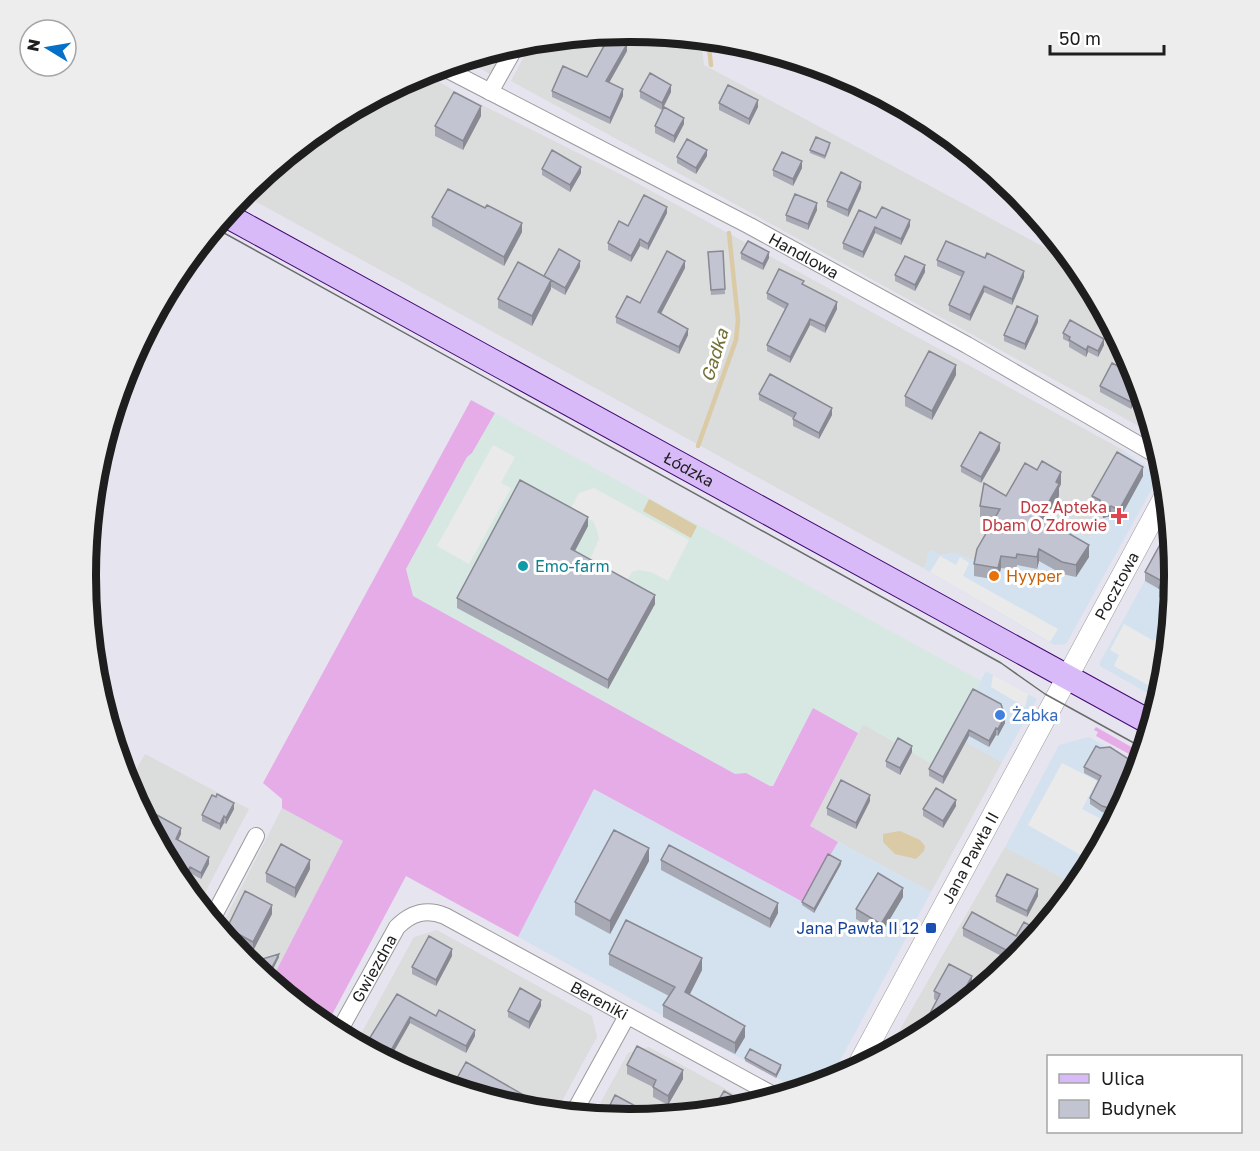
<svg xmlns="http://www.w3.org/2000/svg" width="1260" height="1151" viewBox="0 0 1260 1151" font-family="'Golos Text',sans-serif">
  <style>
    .residential { fill: #dbdcdc }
    .commercial { fill: #d4e2ef }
    .industrial { fill: #d7e8e2 }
    .grass { fill: #e5ace8 }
    .parking { fill: #eaeaea }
    .water { fill: #dbcaa6 }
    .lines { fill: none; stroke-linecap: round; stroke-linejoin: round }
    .stream { stroke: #dbcaa6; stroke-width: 4.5 }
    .minor-casing { stroke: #9b9b9b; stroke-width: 18 }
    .tertiary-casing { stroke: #9b9b9b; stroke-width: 22 }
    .secondary-casing { stroke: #430873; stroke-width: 26 }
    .minor { stroke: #fff; stroke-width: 16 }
    .tertiary { stroke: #fff; stroke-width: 21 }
    .secondary { stroke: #d9baf8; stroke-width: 24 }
    .tram { stroke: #6c6c6c; stroke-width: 1.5 }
    .wall { fill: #a7a9b4 }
    .shaded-wall { fill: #888992 }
    .building { fill: #c2c4d1; stroke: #888992; stroke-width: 1.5 }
    .health-dot { fill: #e0444e; stroke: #fff; stroke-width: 2 }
    .culture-dot { fill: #0f9aa8; stroke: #fff; stroke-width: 2 }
    .food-dot { fill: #e8710a; stroke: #fff; stroke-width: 2 }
    .shop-dot { fill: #3f7fe0; stroke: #fff; stroke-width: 2 }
    .transit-dot { fill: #1a4fb4; stroke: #fff; stroke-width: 2 }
    .labels { text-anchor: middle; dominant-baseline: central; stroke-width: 6; stroke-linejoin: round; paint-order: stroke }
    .street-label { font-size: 16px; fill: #1e1e1e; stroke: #fff }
    .health-label { font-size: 16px; fill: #be3a42; stroke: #fff; text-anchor: end }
    .culture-label { font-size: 16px; fill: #0d838f; stroke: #fff; text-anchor: start }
    .food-label { font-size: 16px; fill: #c56008; stroke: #fff; text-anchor: start }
    .shop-label { font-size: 16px; fill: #366cbe; stroke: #fff; text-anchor: start }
    .transit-label { font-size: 16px; fill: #164399; stroke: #fff; text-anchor: end }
    .water-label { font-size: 18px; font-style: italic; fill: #757238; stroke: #fff }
    .rim { fill: none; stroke: #1e1e1e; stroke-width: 8 }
  </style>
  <rect width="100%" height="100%" fill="#e6e4ef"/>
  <!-- residential -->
  <path class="residential" d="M 630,32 L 701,39 L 704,65 L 1074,263 L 1083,274 L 1133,368 L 1153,434 L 511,81 L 532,41 Z
    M 507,47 L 492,75 L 464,60 Z
    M 423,73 L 462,95 L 624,176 L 1123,450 L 1108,477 L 1100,510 L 1103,518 L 1092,536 L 1086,537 L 1046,514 L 1000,521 L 977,561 L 954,553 L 939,555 L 928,552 L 927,562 L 923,568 L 242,194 L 328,123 Z
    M 863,724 L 934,765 L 951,734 L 1002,762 L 931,892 L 763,801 L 858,733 Z
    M 145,754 L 249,809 L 199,904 L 177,877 L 128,784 Z
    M 282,808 L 343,841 L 271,981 L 245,960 L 220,929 Z
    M 1005,847 L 1076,885 L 1014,960 L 932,1028 L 887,1052 Z
    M 437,930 L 592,1016 L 597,1037 L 556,1112 L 524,1109 L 422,1078 L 356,1043 L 414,937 Z
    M 649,1047 L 753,1104 L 736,1109 L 630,1119 L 593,1116 L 628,1053 Z"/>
  <!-- commercial -->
  <path class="commercial" d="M 1123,450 L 1159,476 L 1066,644 L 1054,645 L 923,568 L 927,562 L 928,552 L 933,550 L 939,555 L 954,553 L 977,561 L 999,521 L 980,517 L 1046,514 L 1086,537 L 1092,536 L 1103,519 L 1100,510 L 1092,505 Z
    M 1170,535 L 1174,576 L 1163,682 L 1158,699 L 1100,666 L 1100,662 Z
    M 986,671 L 1037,699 L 1002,762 L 951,734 Z
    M 1089,737 L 1138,764 L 1132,784 L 1082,878 L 1076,885 L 1005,847 L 1059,745 Z
    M 594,789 L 803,902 L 838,842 L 931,892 L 829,1081 L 799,1090 L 518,937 Z"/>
  <!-- industrial -->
  <path class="industrial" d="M 495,413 L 981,681 L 934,765 L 863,724 L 858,733 L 813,708 L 772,786 L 770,786 L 746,773 L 735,774 L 413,596 L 406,569 L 467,457 L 472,453 Z"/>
  <!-- grass -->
  <path class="grass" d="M 471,400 L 495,413 L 472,453 L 467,457 L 406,569 L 413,596 L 735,774 L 746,773 L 770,786 L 773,786 L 813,708 L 858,733 L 810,826 L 838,842 L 803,902 L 594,789 L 518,937 L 406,876 L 326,1026 L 271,981 L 343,841 L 282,808 L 282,799 L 263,783 Z
    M 1096,727 L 1142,753 L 1140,760 L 1096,736 L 1098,732 L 1094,730 Z"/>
  <!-- parking -->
  <path class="parking" d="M 493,445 L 515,457 L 501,483 L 511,488 L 469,564 L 437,546 Z
    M 594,488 L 689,540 L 668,581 L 651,572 L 638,570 L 632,572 L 625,584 L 588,564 L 599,539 L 597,530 L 593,521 L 571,508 L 579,493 Z
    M 940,556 L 956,565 L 960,557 L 969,563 L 963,576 L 1058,629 L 1050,642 L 930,572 Z
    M 1124,624 L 1154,641 L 1160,632 L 1168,636 L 1163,682 L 1160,692 L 1114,666 L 1119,655 L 1110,650 Z
    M 993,675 L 1028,694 L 1025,707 L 991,687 Z
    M 1062,763 L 1097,781 L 1082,809 L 1111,824 L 1091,861 L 1028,825 Z"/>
  <!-- water -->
  <path class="water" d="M 649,499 L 697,526 L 691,538 L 643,511 Z
    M 900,831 L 920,840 L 925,846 L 924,851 L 916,859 L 895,854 L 883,842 L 883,834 Z"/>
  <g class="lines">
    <!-- stream -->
    <path class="stream" d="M 708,39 L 711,65
      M 698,446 L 736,340 L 738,320 L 729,233"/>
    <!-- minor casing -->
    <g class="minor-casing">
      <g id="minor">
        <path id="s1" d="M 442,67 L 750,226 L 967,345 L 1160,457"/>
        <path d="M 490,92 L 517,44"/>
        <path d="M 212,919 L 256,836"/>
        <path id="s2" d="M 338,1033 L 397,927 C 411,913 426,908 445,916 L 777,1097"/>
        <path d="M 573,1114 L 627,1016"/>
      </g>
    </g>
    <!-- tertiary casing -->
    <g class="tertiary-casing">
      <g id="tertiary">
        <path id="s3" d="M 856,1069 L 1166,494"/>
      </g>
    </g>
    <!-- secondary casing -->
    <g class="secondary-casing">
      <g id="secondary">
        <path id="s4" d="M 226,215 L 1151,723"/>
      </g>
    </g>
    <!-- minor -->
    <use href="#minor" class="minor"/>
    <!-- tertiary -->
    <use href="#tertiary" class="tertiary"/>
    <!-- secondary -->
    <use href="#secondary" class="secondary"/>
    <!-- tram -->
    <path class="tram" d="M 215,228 L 1001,663 L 1045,694 L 1143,748"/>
  </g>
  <!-- wall -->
  <path class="wall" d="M 627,51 L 609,83 L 623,96 L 610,124 L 552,97 L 552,91 L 587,77 Z
    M 491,52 L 486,61 L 476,56 Z
    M 392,89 L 389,95 L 384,93 Z
    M 640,91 L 671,92 L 662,110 L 640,98 Z
    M 719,103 L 758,107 L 749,125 L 719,110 Z
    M 481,116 L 463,150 L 435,136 L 435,126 Z
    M 684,124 L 674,143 L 655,133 L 655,126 Z
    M 830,146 L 825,159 L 810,153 L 810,150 Z
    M 707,156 L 696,174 L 677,163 L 677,157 Z
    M 802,168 L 793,186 L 773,176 L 773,170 Z
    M 542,169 L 581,173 L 570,192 L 542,175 Z
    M 861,188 L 848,217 L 827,207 L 827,201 Z
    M 817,210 L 808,230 L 786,221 L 786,215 Z
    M 667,213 L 648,250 L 640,246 L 631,262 L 608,250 L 608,243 L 628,226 Z
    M 432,217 L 522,232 L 504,266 L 432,226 Z
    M 876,218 L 910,226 L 901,245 L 875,233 L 863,258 L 843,249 L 843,243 Z
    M 723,251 L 725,294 L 711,295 L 708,257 Z
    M 741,253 L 769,258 L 763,270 L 741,259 Z
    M 937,260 L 1024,277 L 1012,305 L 984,292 L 970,321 L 949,311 L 949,305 L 962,277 L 937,266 Z
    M 580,267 L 565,295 L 551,287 L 551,289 L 532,326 L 498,308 L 498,299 Z
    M 685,268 L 661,314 L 688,335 L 679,354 L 616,323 L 616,317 L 640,303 Z
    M 925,272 L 915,291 L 895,281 L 895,275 Z
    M 804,285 L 837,309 L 825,333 L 810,325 L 790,363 L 767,351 L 767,345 L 785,309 L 767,299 L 767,293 Z
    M 1038,322 L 1025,350 L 1004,341 L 1004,335 Z
    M 1063,333 L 1104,345 L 1098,357 L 1088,352 L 1086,357 L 1069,347 L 1069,342 L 1063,339 Z
    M 956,375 L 932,420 L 905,406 L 905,396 Z
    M 1135,375 L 1131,409 L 1100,392 L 1100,386 Z
    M 759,394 L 832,415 L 819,439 L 793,426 L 793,418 L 759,400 Z
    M 1000,450 L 981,483 L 961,472 L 961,466 Z
    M 1143,476 L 1119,520 L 1111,516 L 1103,518 L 1100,510 L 1092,505 L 1092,496 Z
    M 1061,484 L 1059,488 L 1059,496 L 1046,520 L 1089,557 L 1076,577 L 1062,574 L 1039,561 L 1037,569 L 1017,565 L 1016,570 L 1001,568 L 998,580 L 974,576 L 974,564 L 994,520 L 980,517 L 980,506 Z
    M 588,526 L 575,551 L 655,604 L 608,689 L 457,608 L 457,598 Z
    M 1145,572 L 1174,576 L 1171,604 L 1159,597 L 1159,589 L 1145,581 Z
    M 973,689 L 1005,723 L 998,736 L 996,735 L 989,747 L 969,736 L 943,784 L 929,776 L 929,769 Z
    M 912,752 L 900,775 L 886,767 L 886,761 Z
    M 1084,767 L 1132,784 L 1124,799 L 1118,796 L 1109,814 L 1102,812 L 1090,804 L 1090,798 L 1099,781 L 1084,773 Z
    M 870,801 L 856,829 L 827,815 L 827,808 Z
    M 956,806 L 943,828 L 923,816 L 923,809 Z
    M 234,809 L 226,824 L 224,823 L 220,830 L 202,821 L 202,815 Z
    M 150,825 L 181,834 L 178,840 L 209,864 L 201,879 L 190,873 L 184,885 L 177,877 Z
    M 661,860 L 778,913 L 770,928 L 661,870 Z
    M 649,861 L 610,934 L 575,915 L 575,902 Z
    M 841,864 L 814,913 L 802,905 L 802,902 Z
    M 310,869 L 295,898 L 266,882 L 266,873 Z
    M 996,896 L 1038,896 L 1027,917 L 996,902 Z
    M 903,897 L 881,934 L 856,919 L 856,909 Z
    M 272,914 L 253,951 L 227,938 L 227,928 Z
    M 963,928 L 1016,936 L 1039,931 L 1013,962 L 963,936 Z
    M 609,954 L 702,970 L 689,995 L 745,1037 L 735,1054 L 663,1017 L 663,1005 L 669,996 L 609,965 Z
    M 452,956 L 436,986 L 412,974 L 412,967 Z
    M 279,957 L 268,979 L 249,963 Z
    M 972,985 L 926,1021 L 937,1001 L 934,999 L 934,991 Z
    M 397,994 L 436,1016 L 475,1036 L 466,1053 L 410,1023 L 389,1060 L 366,1048 L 366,1044 Z
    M 541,1006 L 529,1029 L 508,1017 L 508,1011 Z
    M 745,1058 L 781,1068 L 776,1078 L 745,1061 Z
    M 627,1065 L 683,1079 L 668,1105 L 653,1097 L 653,1087 L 627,1074 Z"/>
  <!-- shaded-wall -->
  <path class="shaded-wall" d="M 627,44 L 627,51 L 606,88 L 606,81 Z
    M 491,52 L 486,61 L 486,55 L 487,53 Z
    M 671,85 L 671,92 L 662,110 L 662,103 Z
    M 623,89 L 623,96 L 610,124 L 610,118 Z
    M 758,100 L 758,107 L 749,125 L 749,119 Z
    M 481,106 L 481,116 L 463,150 L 463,141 Z
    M 684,118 L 684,124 L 674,143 L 674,136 Z
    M 707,150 L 707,156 L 696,174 L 696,168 Z
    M 802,161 L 802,168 L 793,186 L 793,179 Z
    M 581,167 L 581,173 L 570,192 L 570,185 Z
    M 861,182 L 861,188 L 848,217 L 848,210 Z
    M 817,203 L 817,210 L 808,230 L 808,224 Z
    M 667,207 L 667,213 L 648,250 L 648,244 Z
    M 910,220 L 910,226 L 901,245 L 901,239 Z
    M 522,223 L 522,232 L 504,266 L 504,257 Z
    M 875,227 L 875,233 L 863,258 L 863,252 Z
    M 640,239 L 640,246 L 631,262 L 631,256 Z
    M 769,252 L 769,258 L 763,270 L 763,264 Z
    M 580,261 L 580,267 L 565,295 L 565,288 Z
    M 685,261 L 685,268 L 658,319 L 658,312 Z
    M 925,265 L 925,272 L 915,291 L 915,285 Z
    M 1024,271 L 1024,277 L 1012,305 L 1012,299 Z
    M 551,280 L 551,289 L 532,326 L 532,316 Z
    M 984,286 L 984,292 L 970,321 L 970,315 Z
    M 837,302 L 837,309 L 825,333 L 825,326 Z
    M 1038,316 L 1038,322 L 1025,350 L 1025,344 Z
    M 810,319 L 810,325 L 790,363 L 790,357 Z
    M 688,329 L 688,335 L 679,354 L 679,347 Z
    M 1104,339 L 1104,345 L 1098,357 L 1098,351 Z
    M 1088,346 L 1088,352 L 1086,357 L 1086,350 Z
    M 956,365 L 956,375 L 932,420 L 932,411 Z
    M 1139,388 L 1140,392 L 1131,409 L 1131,402 Z
    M 832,408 L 832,415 L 819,439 L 819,433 Z
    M 1000,443 L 1000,450 L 981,483 L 981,477 Z
    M 1143,467 L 1143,476 L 1119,520 L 1119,510 Z
    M 1061,472 L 1061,484 L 1059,488 L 1059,496 L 1040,528 L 1040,517 L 1056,482 Z
    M 1111,506 L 1111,516 L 1103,518 L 1103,509 Z
    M 588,517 L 588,526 L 571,558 L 571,549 Z
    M 1089,545 L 1089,557 L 1076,577 L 1076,565 Z
    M 1039,549 L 1039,561 L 1037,569 L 1037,557 Z
    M 1001,556 L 1001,568 L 998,580 L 998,568 Z
    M 655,595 L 655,604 L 608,689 L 608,680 Z
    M 1005,717 L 1005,723 L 998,736 L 998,729 Z
    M 996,728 L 996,735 L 989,747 L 989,741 Z
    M 969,730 L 969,736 L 943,784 L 943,777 Z
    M 912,746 L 912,752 L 900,775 L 900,768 Z
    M 1118,790 L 1118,796 L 1109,814 L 1109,808 Z
    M 870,795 L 870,801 L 856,829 L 856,823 Z
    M 956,800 L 956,806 L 943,828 L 943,821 Z
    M 234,803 L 234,809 L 226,824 L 226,818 Z
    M 224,816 L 224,823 L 220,830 L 220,824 Z
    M 181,828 L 181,834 L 176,845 L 176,839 Z
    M 649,848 L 649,861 L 610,934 L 610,921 Z
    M 209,857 L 209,864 L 201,879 L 201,873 Z
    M 310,860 L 310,869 L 295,898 L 295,888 Z
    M 841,861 L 841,864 L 814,913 L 814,909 Z
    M 190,867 L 190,873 L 184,885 L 182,883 Z
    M 903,888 L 903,897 L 881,934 L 881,924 Z
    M 1038,889 L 1038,896 L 1027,917 L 1027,911 Z
    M 778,903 L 778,913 L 770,928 L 770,919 Z
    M 272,905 L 272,914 L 253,951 L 253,942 Z
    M 452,949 L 452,956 L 436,986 L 436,980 Z
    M 279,954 L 279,957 L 268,979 L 268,975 Z
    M 702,958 L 702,970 L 685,1004 L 685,992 Z
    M 972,976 L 972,985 L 962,1003 L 957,1007 L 957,1003 Z
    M 541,1000 L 541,1006 L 529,1029 L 529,1022 Z
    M 410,1017 L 410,1023 L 389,1060 L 386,1059 Z
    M 745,1026 L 745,1037 L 735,1054 L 735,1043 Z
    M 475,1030 L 475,1036 L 466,1053 L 466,1046 Z
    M 781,1065 L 781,1068 L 776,1078 L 776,1075 Z
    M 683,1070 L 683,1079 L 668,1105 L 668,1096 Z
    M 641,1109 L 641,1116 L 639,1119 L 635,1119 Z"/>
  <!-- building -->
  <path class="building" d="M 610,35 L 627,44 L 606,81 L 623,89 L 610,118 L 552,91 L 563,66 L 587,77 Z
    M 650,73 L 671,85 L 662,103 L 640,91 Z
    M 728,85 L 758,100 L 749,119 L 719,103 Z
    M 454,92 L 481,106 L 463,141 L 435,126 Z
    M 664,107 L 684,118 L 674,136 L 655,126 Z
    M 816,137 L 830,143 L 825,156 L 810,150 Z
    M 687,139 L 707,150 L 696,168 L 677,157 Z
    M 552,150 L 581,167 L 570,185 L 542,169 Z
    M 782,152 L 802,161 L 793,179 L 773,170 Z
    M 841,172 L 861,182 L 848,210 L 827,201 Z
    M 448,189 L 485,208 L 487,205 L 522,223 L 504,257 L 432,217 Z
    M 795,194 L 817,203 L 808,224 L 786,215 Z
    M 644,195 L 667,207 L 648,244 L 640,239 L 631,256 L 608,243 L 619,221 L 628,226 Z
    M 882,207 L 910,220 L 901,239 L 875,227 L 863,252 L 843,243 L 859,210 L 876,218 Z
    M 748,241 L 769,252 L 763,264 L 741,253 Z
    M 946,241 L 985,258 L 987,253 L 1024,271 L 1012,299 L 984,286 L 970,315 L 949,305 L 964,272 L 937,260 Z
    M 559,249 L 580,261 L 565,288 L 544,276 Z
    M 667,251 L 685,261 L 658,312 L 688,329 L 679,347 L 616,317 L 627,296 L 640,303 Z
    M 723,251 L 725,289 L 711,290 L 708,252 Z
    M 905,256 L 925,265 L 915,285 L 895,275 Z
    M 518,262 L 551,280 L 532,316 L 498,299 Z
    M 779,269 L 804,281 L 802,284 L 837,302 L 825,326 L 810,319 L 790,357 L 767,345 L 788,304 L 767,293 Z
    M 1017,306 L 1038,316 L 1025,344 L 1004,335 Z
    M 1070,320 L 1104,339 L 1098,351 L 1088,346 L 1086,350 L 1069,340 L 1070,337 L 1063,333 Z
    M 929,351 L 956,365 L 932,411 L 905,396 Z
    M 1112,363 L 1135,375 L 1139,388 L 1131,402 L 1100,386 Z
    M 770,374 L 832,408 L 819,433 L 793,419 L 796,413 L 759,394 Z
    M 980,432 L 1000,443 L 981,477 L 961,466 Z
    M 1117,452 L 1143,467 L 1119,510 L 1111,506 L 1103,509 L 1100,500 L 1092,496 Z
    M 1042,461 L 1061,472 L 1056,482 L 1059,484 L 1040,517 L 1089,545 L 1076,565 L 1062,562 L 1039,549 L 1037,557 L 1017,554 L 1016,558 L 1001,556 L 998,568 L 974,564 L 977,549 L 1000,509 L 980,506 L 984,483 L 1006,496 L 1025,463 L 1037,470 Z
    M 520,480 L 588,517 L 571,549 L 655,595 L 608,680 L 457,598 Z
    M 1162,541 L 1171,546 L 1174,576 L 1172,595 L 1159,588 L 1162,581 L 1145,572 Z
    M 973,689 L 1001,704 L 1005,717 L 998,729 L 996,728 L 989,741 L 969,730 L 943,777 L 929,769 Z
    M 898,738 L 912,746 L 900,768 L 886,761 Z
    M 1096,746 L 1100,748 L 1110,747 L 1133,762 L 1139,763 L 1132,784 L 1127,794 L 1118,790 L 1109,808 L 1102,806 L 1090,798 L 1101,776 L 1084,767 Z
    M 841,780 L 870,795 L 856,823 L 827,808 Z
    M 936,788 L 956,800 L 943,821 L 923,809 Z
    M 217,794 L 234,803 L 226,818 L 224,816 L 220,824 L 202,815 L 212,795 L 216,797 Z
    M 155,814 L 181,828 L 176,839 L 209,857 L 201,873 L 190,867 L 182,883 L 177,877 L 150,825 Z
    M 614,830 L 649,848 L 610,921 L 575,902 Z
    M 281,844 L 310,860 L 295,888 L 266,873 Z
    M 669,845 L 778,903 L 770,919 L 661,860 Z
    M 828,854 L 841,861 L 814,909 L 802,902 Z
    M 878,873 L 903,888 L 881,924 L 856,909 Z
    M 1007,874 L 1038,889 L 1027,911 L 996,896 Z
    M 245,891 L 272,905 L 253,942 L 227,928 Z
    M 972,912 L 1016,936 L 1024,922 L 1039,931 L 1018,956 L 963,928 Z
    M 626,920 L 702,958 L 685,992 L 745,1026 L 735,1043 L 663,1005 L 675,987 L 609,954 Z
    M 429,936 L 452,949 L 436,980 L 412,967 Z
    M 279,954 L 268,975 L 257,969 L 249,963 Z
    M 949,964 L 972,976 L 957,1003 L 960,1005 L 932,1028 L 914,1038 L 923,1020 L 926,1021 L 940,994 L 934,991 Z
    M 520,988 L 541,1000 L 529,1022 L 508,1011 Z
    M 397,994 L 436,1016 L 439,1010 L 475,1030 L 466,1046 L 410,1017 L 386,1059 L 369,1050 L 371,1047 L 366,1044 Z
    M 637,1046 L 683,1070 L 668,1096 L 653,1087 L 656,1080 L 627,1065 Z
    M 750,1049 L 781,1065 L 776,1075 L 745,1058 Z
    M 466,1062 L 543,1106 L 540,1111 L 524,1109 L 452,1087 Z
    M 724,1091 L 749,1105 L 736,1109 L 712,1111 Z
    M 615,1095 L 641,1109 L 635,1119 L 630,1119 L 604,1117 Z"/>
  <!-- markers -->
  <path class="health-dot" d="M1116 507h6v6h6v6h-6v6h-6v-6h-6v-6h6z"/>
  <circle class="culture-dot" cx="523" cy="566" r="6"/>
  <circle class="food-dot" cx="994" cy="576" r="6"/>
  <circle class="shop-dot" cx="1000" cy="715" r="6"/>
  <rect class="transit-dot" x="925" y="922" width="12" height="12" rx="3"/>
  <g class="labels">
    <!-- street labels -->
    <g class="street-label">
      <text stroke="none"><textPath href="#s1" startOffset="408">Handlowa</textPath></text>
      <text stroke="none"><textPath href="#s4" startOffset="528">Łódzka</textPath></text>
      <text stroke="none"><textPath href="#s3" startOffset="549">Pocztowa</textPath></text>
      <text stroke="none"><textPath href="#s3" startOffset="240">Jana Pawła II</textPath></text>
      <text stroke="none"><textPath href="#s2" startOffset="74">Gwiezdna</textPath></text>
      <text stroke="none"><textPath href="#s2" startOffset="350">Bereniki</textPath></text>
    </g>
    <!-- health labels -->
    <g class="health-label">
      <text x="1107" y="507">Doz Apteka<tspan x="1107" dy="18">Dbam O Zdrowie</tspan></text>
    </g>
    <!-- culture labels -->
    <g class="culture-label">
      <text x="535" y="566">Emo-farm</text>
    </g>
    <!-- food labels -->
    <g class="food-label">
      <text x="1006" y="576">Hyyper</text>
    </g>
    <!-- shop labels -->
    <g class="shop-label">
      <text x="1012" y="715">Żabka</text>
    </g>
    <!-- transit labels -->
    <g class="transit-label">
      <text x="919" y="928">Jana Pawła II 12</text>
    </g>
    <!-- water labels -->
    <g class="water-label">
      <text transform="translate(714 355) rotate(-73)">Gadka</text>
    </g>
  </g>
  <!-- crop -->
  <path d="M0 0H1260V1151H0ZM629 42H631A533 533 0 0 1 1164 575V576A533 533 0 0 1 631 1109H629A533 533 0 0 1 96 576V575A533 533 0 0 1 629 42Z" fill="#ededed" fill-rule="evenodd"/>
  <path class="rim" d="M629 42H631A533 533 0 0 1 1164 575V576A533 533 0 0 1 631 1109H629A533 533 0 0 1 96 576V575A533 533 0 0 1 629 42Z"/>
  <!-- legend -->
  <rect x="1047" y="1055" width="195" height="78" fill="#ffffff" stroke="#a5a5a5" stroke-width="1.5"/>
  <rect x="1059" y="1074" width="30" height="9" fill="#d9baf8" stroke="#a5a5a5" stroke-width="1.5"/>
  <text x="1101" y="1085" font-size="18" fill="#1e1e1e">Ulica</text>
  <rect x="1059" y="1100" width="30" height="18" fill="#c2c4d1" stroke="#a5a5a5" stroke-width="1.5"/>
  <text x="1101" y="1115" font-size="18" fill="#1e1e1e">Budynek</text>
  <!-- north arrow -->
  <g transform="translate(48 48) rotate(281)"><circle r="28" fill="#ffffff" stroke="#a5a5a5" stroke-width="1.5"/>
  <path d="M0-4.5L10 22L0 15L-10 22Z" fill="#0570c7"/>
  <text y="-9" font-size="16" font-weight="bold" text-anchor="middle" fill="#1e1e1e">N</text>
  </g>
  <!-- scale -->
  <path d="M1050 45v9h114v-9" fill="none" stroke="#1e1e1e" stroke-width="3"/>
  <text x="1059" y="45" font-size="18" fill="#1e1e1e" stroke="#ffffff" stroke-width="4.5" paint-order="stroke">50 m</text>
</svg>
